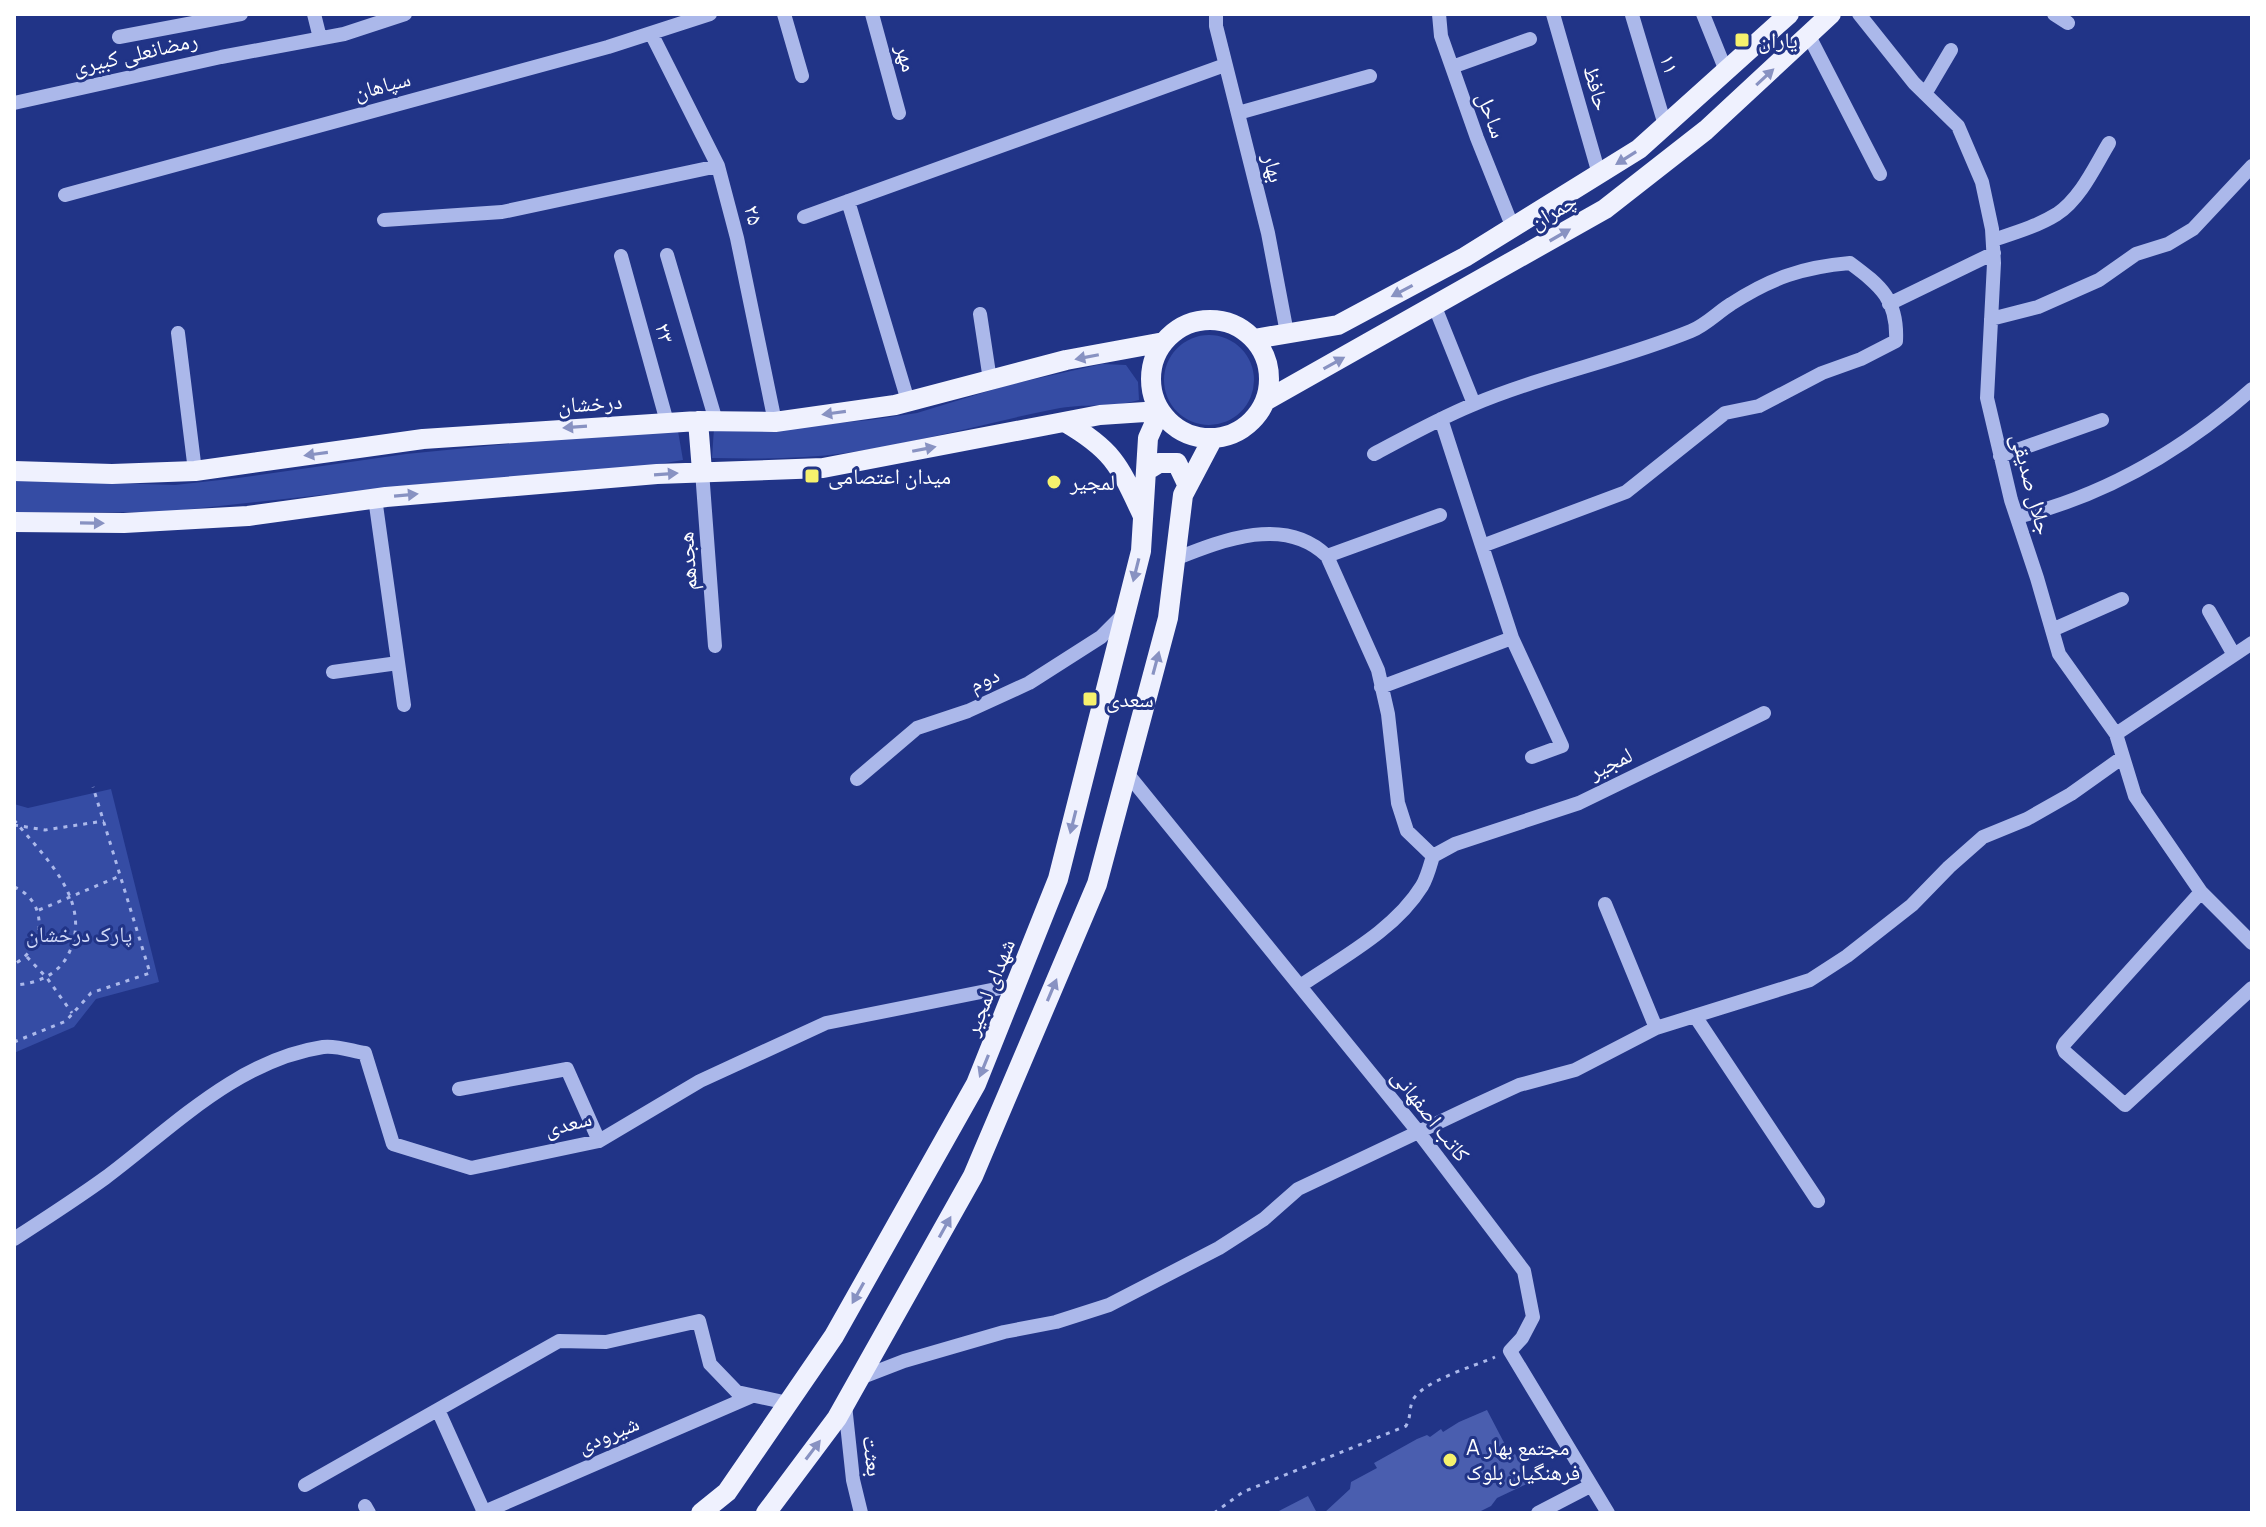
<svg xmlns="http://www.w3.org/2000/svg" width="2266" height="1527" viewBox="0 0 2266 1527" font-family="Manrope,'Noto Naskh Arabic',sans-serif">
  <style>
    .green { fill: #354ca4 }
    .building { fill: #4a5eaf }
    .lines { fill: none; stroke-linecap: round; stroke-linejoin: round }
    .path { stroke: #abb8ea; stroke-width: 3; stroke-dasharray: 4 6; stroke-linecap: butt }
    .minor { stroke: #abb8ea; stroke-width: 14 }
    .major { stroke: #eff1fe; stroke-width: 20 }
    .oneway { fill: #8892c2 }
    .poi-dot { fill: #f6f16d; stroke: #213487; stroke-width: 3 }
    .labels { text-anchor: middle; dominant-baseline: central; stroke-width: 6; stroke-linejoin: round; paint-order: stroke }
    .poi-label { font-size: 22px; fill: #fff; stroke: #213487; text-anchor: start }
    .street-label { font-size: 22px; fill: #fff; stroke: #213487 }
    .park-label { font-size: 22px; fill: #d0d8f7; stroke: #213487 }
  </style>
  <rect width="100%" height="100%" fill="#213487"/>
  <!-- green -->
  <path class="green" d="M1164 380a45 45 0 1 1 90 0a45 45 0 1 1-90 0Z
    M 1102,364 L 1126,365 L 1138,382 L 1139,400 C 1113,408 1083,403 1055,409 C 985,423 916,443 846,453 C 802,459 757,459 712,458 L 714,428 L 806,426 L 870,420 L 917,413 L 1008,385 Z
    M 678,431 L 683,460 L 648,466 L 424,484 L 164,512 L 14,512 L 14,480 L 175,485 L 238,478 L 406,454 L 587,436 Z
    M 111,789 L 159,982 L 96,999 L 74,1027 L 14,1053 L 14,804 L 28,808 Z"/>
  <!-- building -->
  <path class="building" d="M 1487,1410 L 1511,1456 L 1515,1454 L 1531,1482 L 1497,1498 L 1491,1506 L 1477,1513 L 1324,1513 L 1350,1489 L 1351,1482 L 1377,1468 L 1374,1463 L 1417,1439 L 1427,1435 L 1430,1437 L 1441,1429 L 1443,1432 L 1459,1422 Z
    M 1308,1496 L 1317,1513 L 1275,1513 Z"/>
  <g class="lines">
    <!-- path -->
    <path class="path" d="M 14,820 C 45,858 96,903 67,957 C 56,976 35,984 14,985
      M 14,825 L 45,830 L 104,821
      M 14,887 C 49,901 46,948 14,964
      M 39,910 L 120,876
      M 27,957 L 47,978 L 72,1013
      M 14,1042 L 66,1021 L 91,993 L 150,973 L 93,787
      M 1214,1513 L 1243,1492 L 1406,1426 C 1411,1417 1409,1411 1412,1402 C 1419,1382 1475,1366 1495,1357"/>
    <!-- minor -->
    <path class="minor" d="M 314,14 L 320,38
      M 784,14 L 802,76
      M 872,14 L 899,113
      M 1216,14 L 1216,26 L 1268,233 L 1287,333
      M 1439,14 L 1441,36 L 1477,138 L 1513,228
      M 1553,14 L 1599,174
      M 1703,14 L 1726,71
      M 1859,14 L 1914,83 L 1958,126 L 1982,182 L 1992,229 L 1994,263 L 1987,398 L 2011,500 L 2037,578 L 2059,654 L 2116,734 L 2135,796 L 2201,892 L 2252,943
      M 2054,14 L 2068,23
      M 1632,15 L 1665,125
      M 651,33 L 718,166 L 737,238 L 775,422
      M 1809,36 L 1880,174
      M 119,37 L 241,14
      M 1452,67 L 1530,39
      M 1925,94 L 1951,50
      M 14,103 L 221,57 L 344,34 L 405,14
      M 1238,113 L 1370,76
      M 65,195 L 608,47 L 710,14
      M 848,201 L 908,401
      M 804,217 L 1225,65
      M 384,220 L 502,212 L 718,166
      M 1993,240 C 2014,233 2038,226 2057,214 C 2081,198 2095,166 2109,143
      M 667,255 L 716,421
      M 621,256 L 667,422
      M 1889,304 L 1994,253
      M 1435,307 L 1474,404
      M 980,314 L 990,380
      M 1991,319 L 2038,307 L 2099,280 L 2136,254 L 2168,244 L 2193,229 L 2252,166
      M 178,333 L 195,471
      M 1441,419 L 1482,546
      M 1374,454 C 1406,437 1438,419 1472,405 C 1543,375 1620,360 1691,331 C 1706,325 1718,312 1731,304 C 1771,278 1803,267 1850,263 C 1881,286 1898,300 1896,341 L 1861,359 L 1822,373 L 1759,406 L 1725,413 L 1626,492 L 1482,546 L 1512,638 L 1562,746 L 1532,757
      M 2000,456 L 2102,420
      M 702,471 L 715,646
      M 375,498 L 404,705
      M 2017,517 C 2105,496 2184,449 2252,389
      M 1327,556 L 1440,515
      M 1175,559 C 1223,540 1285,515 1327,556 L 1378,670 L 1388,714 L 1398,803 L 1407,831 L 1433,856 L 1455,844 L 1579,803 L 1764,713
      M 2209,611 L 2234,655
      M 2052,630 L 2122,599
      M 333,672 L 398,663
      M 1381,687 L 1512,638
      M 2116,734 L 2252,643
      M 1126,772 L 1420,1134 L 1524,1271 L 1533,1317 L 1522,1338 L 1510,1351 L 1608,1513
      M 857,779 L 917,728 L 968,711 L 1029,683 L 1101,637 L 1125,613
      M 2201,892 L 2065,1043 L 2063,1047 L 2065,1052 L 2125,1105 L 2252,988
      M 1605,904 L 1656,1028
      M 1300,986 C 1341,958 1395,930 1422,886 C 1427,878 1430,866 1433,856
      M 1695,1016 L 1818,1201
      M 459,1089 L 567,1069 L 599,1141
      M 14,1239 C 45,1219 76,1199 105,1178 C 172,1128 237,1060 323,1047 C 336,1045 352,1051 365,1053 L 393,1144 L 471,1168 L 599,1141 L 700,1081 L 826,1023 L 1016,985
      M 860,1378 L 904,1361 L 1004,1332 L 1056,1322 L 1109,1305 L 1219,1248 L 1264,1219 L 1298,1189 L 1469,1108 L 1519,1085 L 1575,1070 L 1656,1028 L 1810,980 L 1847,956 L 1912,905 L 1949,867 L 1983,837 L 2027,819 L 2071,794 L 2123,757
      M 845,1405 L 853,1480 L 861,1513
      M 438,1410 L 484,1512
      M 305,1485 L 559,1341 L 606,1342 L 699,1321 L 710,1364 L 737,1392 L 788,1403
      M 365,1506 L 369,1513
      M 482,1513 L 752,1396
      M 1538,1513 L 1590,1486"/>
    <!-- major -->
    <path class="major" d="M1151 379a59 59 0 1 1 118 0a59 59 0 1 1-118 0Z
      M 1254,339 L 1338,325 L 1465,257 L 1639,149 L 1789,14
      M 1265,401 L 1605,209 L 1706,130 L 1831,14
      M 698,421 L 702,471
      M 1065,422 C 1113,450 1119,465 1142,514
      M 14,471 L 112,474 L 195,471 L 423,439 L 698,421 L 775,422 L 895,405 L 1066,360 L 1164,342
      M 1146,471 L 1159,463 L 1177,463 L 1188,486
      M 14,522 L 124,523 L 248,516 L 386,497 L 657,474 L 823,468 L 1100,415 L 1160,411
      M 701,1513 L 727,1492 L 834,1336 L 976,1084 L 1058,879 L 1141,551 L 1148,438 L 1160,411
      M 766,1513 L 837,1418 L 973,1176 L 1097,884 L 1168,618 L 1183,495 L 1213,438"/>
  </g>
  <!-- one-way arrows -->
  <defs><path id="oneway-solid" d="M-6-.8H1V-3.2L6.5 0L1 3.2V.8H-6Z" transform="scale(2)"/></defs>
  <g class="oneway">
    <use href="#oneway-solid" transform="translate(1765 77) rotate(-43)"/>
    <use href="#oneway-solid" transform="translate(1626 158) rotate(148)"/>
    <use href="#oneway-solid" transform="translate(1560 235) rotate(-30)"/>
    <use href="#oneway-solid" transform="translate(1402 291) rotate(152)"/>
    <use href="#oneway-solid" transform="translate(1087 357) rotate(169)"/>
    <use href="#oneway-solid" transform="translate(1334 363) rotate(-29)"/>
    <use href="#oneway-solid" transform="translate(834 413) rotate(172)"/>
    <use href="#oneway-solid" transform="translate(575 427) rotate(176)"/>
    <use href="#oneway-solid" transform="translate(924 449) rotate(-11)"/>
    <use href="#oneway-solid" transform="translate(316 454) rotate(172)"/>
    <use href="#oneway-solid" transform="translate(666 474) rotate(-4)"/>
    <use href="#oneway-solid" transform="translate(406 495) rotate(-5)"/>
    <use href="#oneway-solid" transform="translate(92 523) rotate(1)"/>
    <use href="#oneway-solid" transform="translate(1136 570) rotate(104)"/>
    <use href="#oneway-solid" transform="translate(1156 663) rotate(-75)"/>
    <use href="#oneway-solid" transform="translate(1073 822) rotate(104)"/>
    <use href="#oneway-solid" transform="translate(1052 990) rotate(-67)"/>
    <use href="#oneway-solid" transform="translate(984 1066) rotate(112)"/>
    <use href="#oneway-solid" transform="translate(945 1227) rotate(-61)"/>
    <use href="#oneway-solid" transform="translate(858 1293) rotate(119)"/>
    <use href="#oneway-solid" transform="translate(813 1450) rotate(-53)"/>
  </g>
  <!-- markers -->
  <g class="poi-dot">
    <rect x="1734" y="32" width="16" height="16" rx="4"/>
    <rect x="804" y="468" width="16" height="16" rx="4"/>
    <circle cx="1054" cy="482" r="8"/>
    <rect x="1082" y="691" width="16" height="16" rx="4"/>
    <circle cx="1450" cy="1460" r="8"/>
  </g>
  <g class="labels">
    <!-- poi labels -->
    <g class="poi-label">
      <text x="1758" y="40">یاران</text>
      <text x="828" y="476">میدان اعتصامی</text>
      <text x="1070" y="482">لمجیر</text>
      <text x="1106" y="699">سعدی</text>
      <text x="1466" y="1447">A مجتمع بهار<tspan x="1466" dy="25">فرهنگیان بلوک</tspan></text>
    </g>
    <!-- street labels -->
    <g class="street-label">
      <text transform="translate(135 53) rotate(-13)">رمضانعلی کبیری</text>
      <text transform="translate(907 58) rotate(75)">مهر</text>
      <text transform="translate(1670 64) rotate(73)">۱۱</text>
      <text transform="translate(382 85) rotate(-15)">سپاهان</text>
      <text transform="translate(1597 88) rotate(74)">حافظ</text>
      <text transform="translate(1492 115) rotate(70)">ساحل</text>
      <text transform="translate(1274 168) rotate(76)">بهار</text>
      <text transform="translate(1553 211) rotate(-30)">چمران</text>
      <text transform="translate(754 215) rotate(75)">۲۵</text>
      <text transform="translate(665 333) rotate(75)">۲۳</text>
      <text transform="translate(590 403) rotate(-4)">درخشان</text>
      <text transform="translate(2032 484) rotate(75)">جلال صدیقی</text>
      <text transform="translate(687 561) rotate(-94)">هجدهم</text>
      <text transform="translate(984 679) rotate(-24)">دوم</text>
      <text transform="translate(1610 763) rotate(-26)">لمجیر</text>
      <text transform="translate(989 987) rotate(-68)">شهدای لمجیر</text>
      <text transform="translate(1431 1115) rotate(52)">کاتب اصفهانی</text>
      <text transform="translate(568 1123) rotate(-14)">سعدی</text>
      <text transform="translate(608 1434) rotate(-23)">شیرودی</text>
      <text transform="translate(873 1456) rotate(83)">بعثت</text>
    </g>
    <!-- park labels -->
    <g class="park-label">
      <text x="79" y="934">پارک درخشان</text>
    </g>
  </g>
  <!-- border -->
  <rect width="2266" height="1527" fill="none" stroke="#ffffff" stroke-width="32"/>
</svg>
